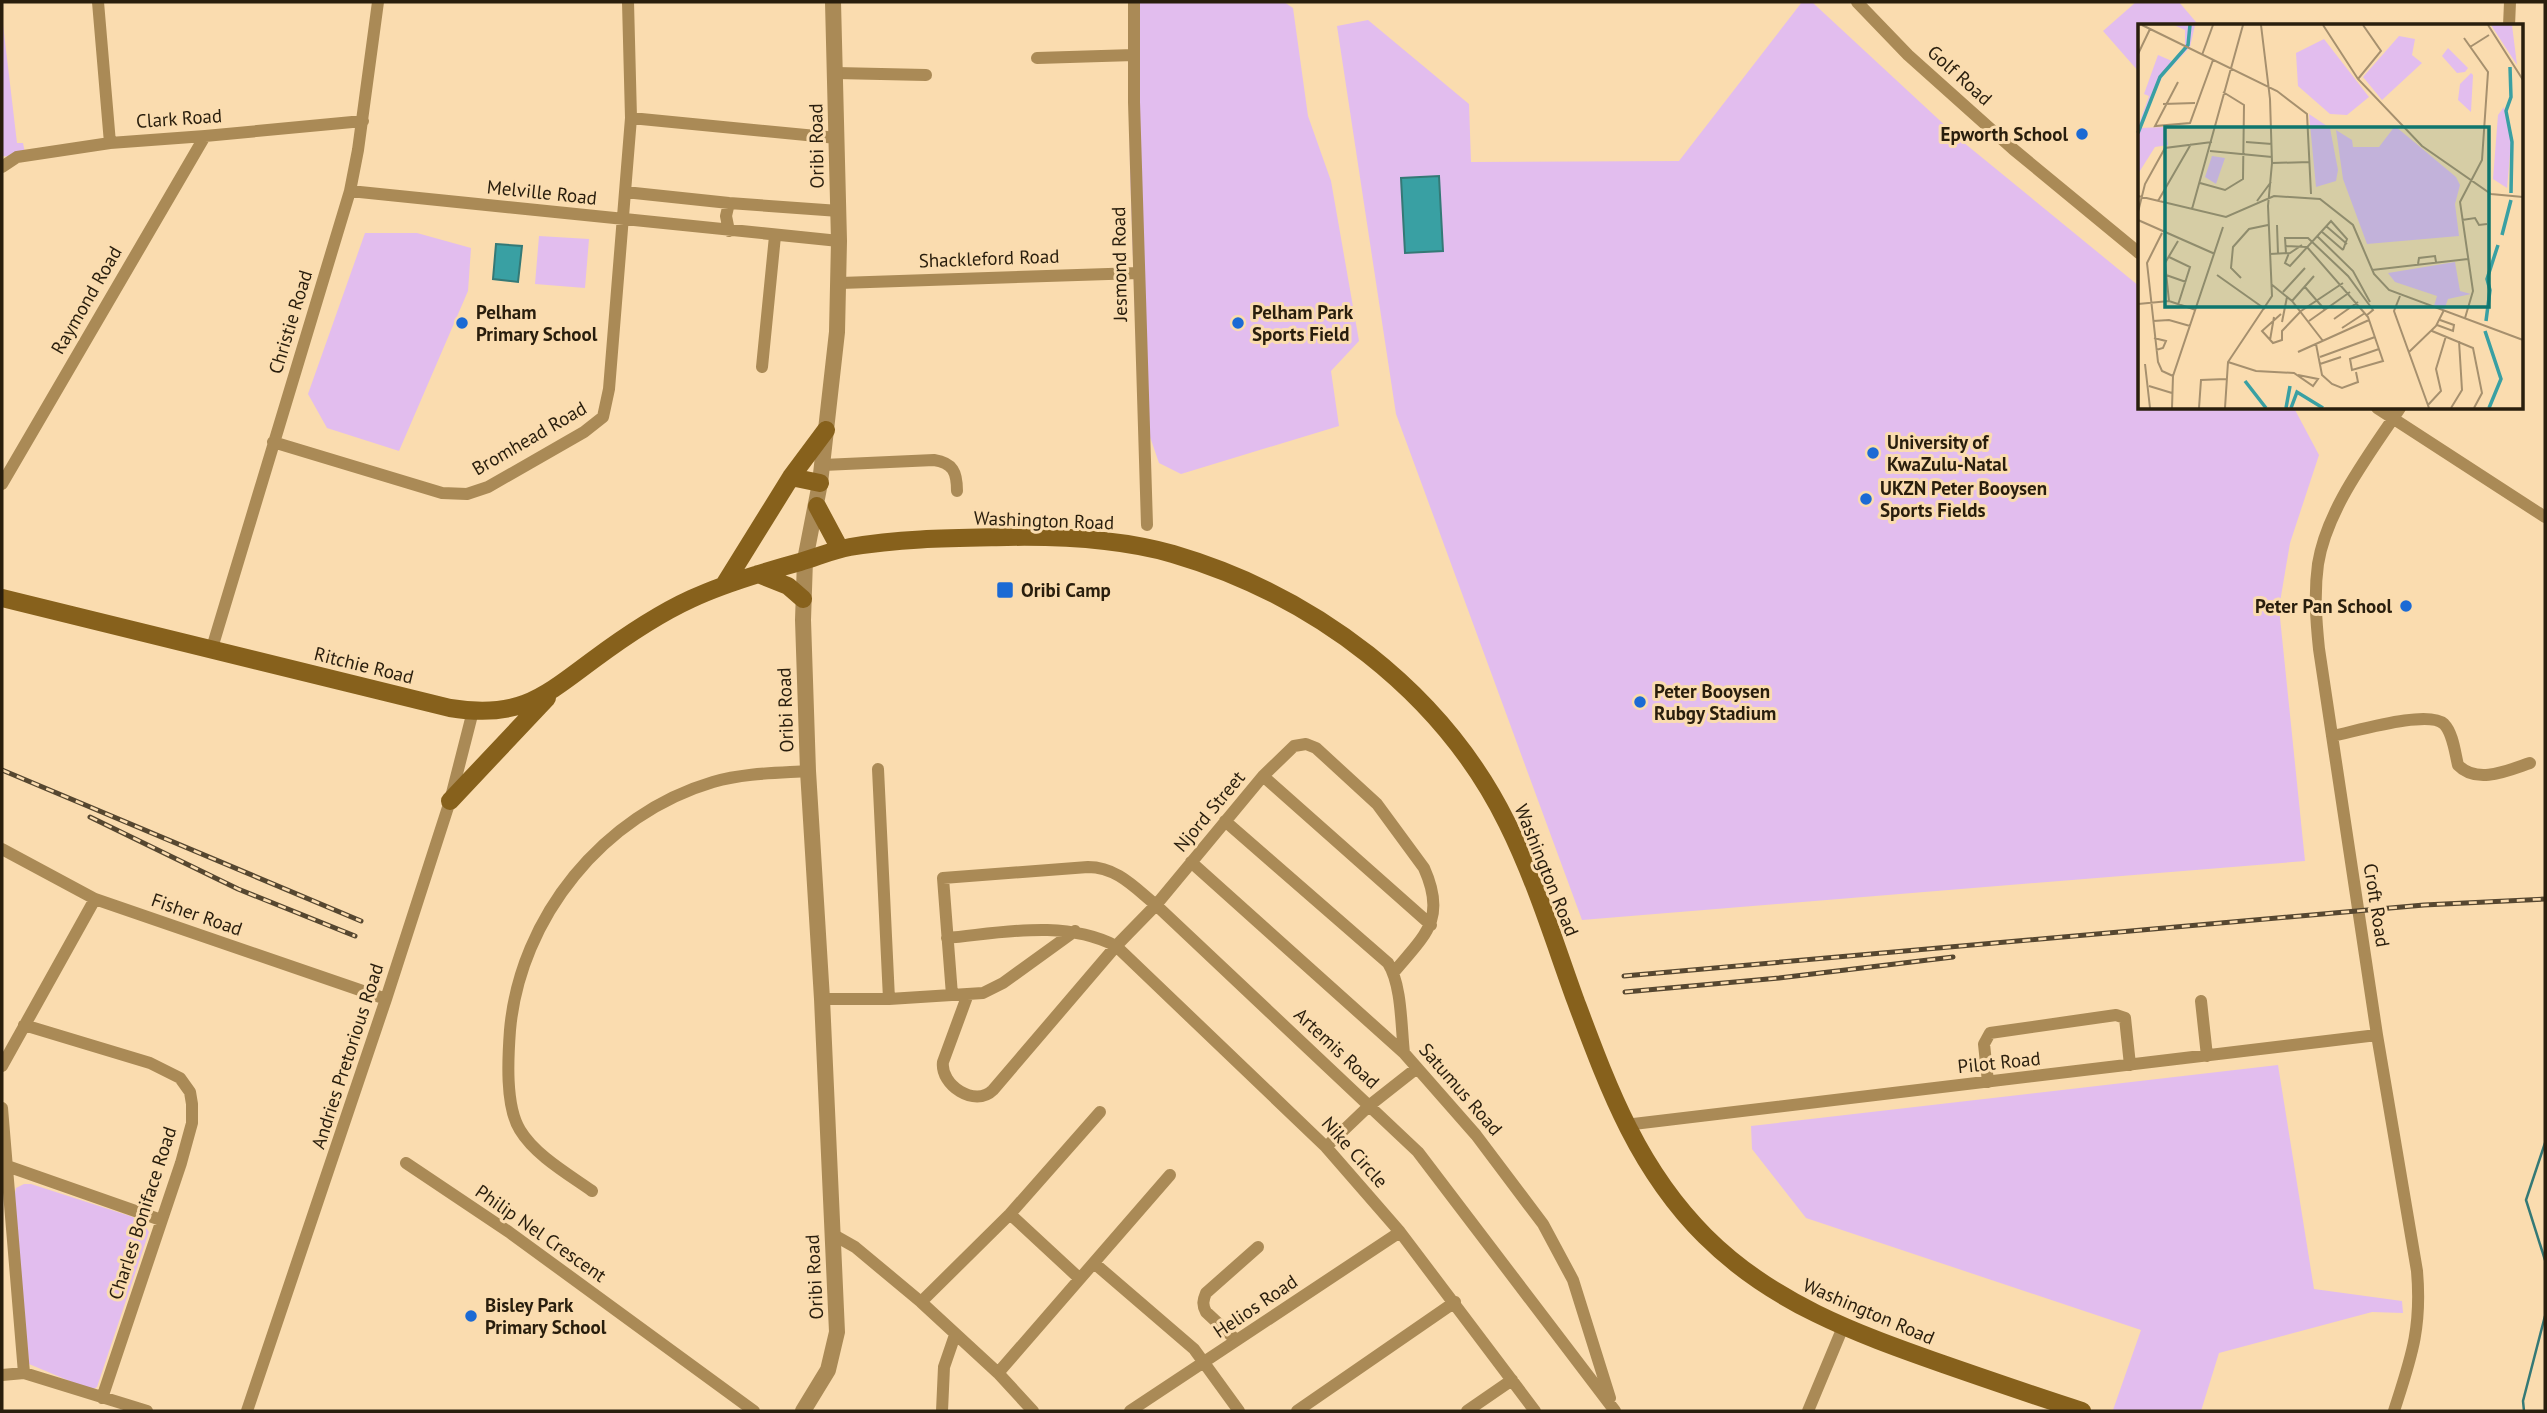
<svg xmlns="http://www.w3.org/2000/svg" width="2547" height="1413" viewBox="0 0 2547 1413" font-family="'PT Sans',sans-serif">
  <style>
    .green { fill: #e2bdee }
    .water { fill: #39a0a3; stroke: #347976; stroke-width: 2 }
    .lines { fill: none; stroke-linecap: round; stroke-linejoin: round }
    .stream { stroke: #347976; stroke-width: 2.5 }
    .minor { stroke: #aa8a56; stroke-width: 12 }
    .tertiary { stroke: #aa8a56; stroke-width: 16 }
    .secondary { stroke: #87611c; stroke-width: 18 }
    .rail-casing { stroke: #564730; stroke-width: 5 }
    .rail { stroke: #fadcaf; stroke-width: 2.5; stroke-dasharray: 8; stroke-linecap: butt }
    .poi-dot { fill: #1b6ad4; stroke: #fadcaf; stroke-width: 2.5 }
    .labels { text-anchor: middle; dominant-baseline: central; stroke-width: 6; stroke-linejoin: round; paint-order: stroke }
    .street-label { font-size: 19px; fill: #291e0d; stroke: #fadcaf }
    .poi-label { font-size: 19px; font-weight: bold; fill: #291e0d; stroke: #fadcaf; text-anchor: start }
    .inset-river { fill: none; stroke: #39a0a3; stroke-width: 3.5 }
    .inset-road { fill: none; stroke: #a6906e; stroke-width: 2 }
    .view { fill: #0f766e; fill-opacity: 0.15; stroke: #0f766e; stroke-width: 3.5 }
    .inset-edge { fill: none; stroke: #291e0d; stroke-width: 3.5 }
  </style>
  <rect width="100%" height="100%" fill="#fadcaf"/>
  <!-- green -->
  <path class="green" d="M 1128,2 L 1284,2 L 1293,8 L 1308,116 L 1331,181 L 1359,341 L 1331,371 L 1339,426 L 1181,474 L 1159,463 L 1138,402 L 1130,170 Z
    M 1802,2 L 1812,2 L 1963,142 L 2139,286 L 2139,408 L 2294,408 L 2319,455 L 2290,543 L 2279,608 L 2305,861 L 1582,920 L 1396,414 L 1337,26 L 1368,20 L 1469,104 L 1471,162 L 1679,161 Z
    M 2136,2 L 2179,2 L 2196,22 L 2194,26 L 2139,26 L 2139,72 L 2103,31 Z
    M 2,16 L 17,143 L 23,143 L 26,158 L 2,156 Z
    M 365,233 L 417,233 L 471,248 L 468,291 L 399,451 L 327,428 L 308,394 Z
    M 539,236 L 589,239 L 585,288 L 535,284 Z
    M 2278,1065 L 2314,1289 L 2402,1301 L 2403,1313 L 2372,1312 L 2219,1353 L 2201,1411 L 2113,1410 L 2141,1330 L 1806,1218 L 1752,1149 L 1751,1126 Z
    M 24,1184 L 31,1184 L 130,1216 L 142,1221 L 149,1232 L 97,1387 L 91,1390 L 29,1364 L 14,1197 L 16,1188 Z"/>
  <!-- water -->
  <path class="water" d="M 1439,176 L 1443,251 L 1405,253 L 1401,178 Z
    M 496,244 L 522,246 L 518,282 L 493,279 Z"/>
  <g class="lines">
    <!-- stream -->
    <path class="stream" d="M 2545,1143 L 2526,1200 L 2545,1260
      M 2524,1411 L 2523,1401 L 2545,1316"/>
    <!-- minor -->
    <path class="minor" d="M 98,2 L 110,143
      M 1134,2 L 1134,102 L 1147,525
      M 1857,2 L 1908,55 L 2013,149 L 2139,253
      M 2509,26 L 2510,2
      M 1037,58 L 1134,55
      M 836,73 L 926,75
      M 631,118 L 837,138
      M 2,167 L 17,157 L 110,143 L 205,136 L 363,121
      M 350,191 L 839,241
      M 625,192 L 729,203 L 839,211
      M 729,203 L 726,216 L 729,231
      M 840,283 L 1139,273
      M 762,367 L 775,236
      M 2377,408 L 2545,517
      M 273,442 L 442,493 L 467,494 L 488,487 L 584,432 L 603,417 L 609,389 L 631,118 L 628,2
      M 823,465 L 934,460 C 953,463 957,472 957,491
      M 2,484 L 205,136
      M 212,648 L 350,191 L 358,150 L 378,2
      M 2332,736 C 2354,732 2428,709 2444,724 C 2453,733 2455,753 2458,765 C 2477,785 2509,770 2530,763
      M 878,769 L 889,999
      M 1263,776 L 1431,925
      M 1225,821 L 1388,963 C 1402,985 1401,1027 1404,1053
      M 2,849 L 95,899 L 386,999
      M 1191,862 L 1404,1053 L 1476,1135 L 1543,1224 L 1573,1280 L 1610,1398
      M 947,938 C 1002,933 1064,919 1116,946 L 1326,1147 L 1400,1232 L 1535,1411
      M 968,994 L 943,1062 C 940,1085 975,1108 993,1090 L 1116,946 L 1156,905 L 1263,776 L 1294,746 L 1306,744 L 1316,748 L 1377,804 L 1424,868 C 1447,919 1425,935 1394,972
      M 952,995 L 943,878 L 1088,867 C 1117,867 1135,888 1156,905 L 1418,1152 L 1615,1411
      M 822,999 L 889,999 L 983,993 L 1003,983 L 1075,931
      M 2201,1001 L 2207,1056
      M 24,1025 L 150,1063 L 180,1078 L 190,1092 L 192,1104 L 192,1123 L 181,1163 L 102,1398
      M 2,1066 L 95,899
      M 1988,1082 L 1984,1044 L 1990,1033 L 2116,1015 L 2125,1018 L 2130,1065
      M 2,1108 L 24,1373
      M 1625,1125 L 2377,1035
      M 1326,1147 L 1370,1105 L 1417,1068
      M 406,1163 L 509,1232 L 754,1411
      M 7,1166 L 161,1220
      M 592,1191 C 568,1174 535,1155 520,1130 C 505,1106 508,1057 510,1030 C 520,917 604,814 713,782 C 744,773 777,773 808,771
      M 1010,1214 L 1079,1278
      M 832,1234 L 855,1247 L 921,1302 L 998,1373 L 1033,1411
      M 1094,1263 L 1194,1349 L 1239,1411
      M 921,1302 L 1010,1214 L 1100,1112
      M 1236,1340 L 1206,1312 C 1202,1305 1203,1300 1206,1293 L 1258,1247
      M 998,1373 L 1170,1175
      M 2,1375 L 24,1373 L 147,1411
      M 247,1411 L 386,999 L 450,801 L 473,711
      M 942,1411 L 944,1367 L 955,1335
      M 1130,1411 L 1400,1232
      M 1297,1411 L 1455,1302
      M 1467,1411 L 1512,1380
      M 1808,1411 L 1843,1327
      M 2394,1411 C 2411,1358 2422,1329 2417,1271 L 2377,1035 L 2319,649 C 2316,620 2314,593 2318,564 C 2327,508 2370,454 2400,408"/>
    <!-- tertiary -->
    <path class="tertiary" d="M 803,1411 L 828,1370 L 837,1332 L 822,999 L 808,771 L 803,620 L 805,560 L 820,483 L 837,332 L 839,241 L 833,2"/>
    <!-- secondary -->
    <path class="secondary" d="M 791,477 L 820,483
      M 817,506 L 840,549
      M 758,574 L 788,586 L 803,599
      M 724,585 L 791,477 L 826,430
      M 2,598 L 450,708 C 519,719 542,698 593,660 C 624,637 656,615 691,599 C 725,583 763,572 800,562 C 817,557 833,550 850,547 C 902,538 955,538 1007,537 C 1062,536 1120,539 1173,554 C 1313,595 1442,691 1507,823 C 1535,879 1554,941 1575,999 C 1608,1087 1637,1168 1705,1236 C 1772,1303 1855,1333 1943,1364 C 1989,1380 2035,1396 2082,1411
      M 450,801 L 547,698"/>
    <!-- rail casing -->
    <g class="rail-casing">
      <path id="rail" d="M 2,770 L 361,921
        M 90,817 L 238,889 L 355,936
        M 1624,976 L 2424,905 L 2545,899
        M 1625,992 L 1779,978 L 1953,957"/>
    </g>
    <!-- rail -->
    <use href="#rail" class="rail"/>
  </g>
  <!-- markers -->
  <g class="poi-dot">
    <circle cx="2082" cy="134" r="7"/>
    <circle cx="462" cy="323" r="7"/>
    <circle cx="1238" cy="323" r="7"/>
    <circle cx="1873" cy="453" r="7"/>
    <circle cx="1866" cy="499" r="7"/>
    <rect x="996" y="581" width="18" height="18" rx="3.5"/>
    <circle cx="2406" cy="606" r="7"/>
    <circle cx="1640" cy="702" r="7"/>
    <circle cx="471" cy="1316" r="7"/>
  </g>
  <g class="labels">
    <!-- street labels -->
    <g class="street-label">
      <text transform="translate(1960 75) rotate(42)">Golf Road</text>
      <text transform="translate(179 118) rotate(-4)">Clark Road</text>
      <text transform="translate(816 146) rotate(-91)">Oribi Road</text>
      <text transform="translate(542 192) rotate(6)">Melville Road</text>
      <text transform="translate(989 258) rotate(-2)">Shackleford Road</text>
      <text transform="translate(1119 264) rotate(-91)">Jesmond Road</text>
      <text transform="translate(86 300) rotate(-60)">Raymond Road</text>
      <text transform="translate(290 322) rotate(-73)">Christie Road</text>
      <text transform="translate(529 438) rotate(-30)">Bromhead Road</text>
      <text transform="translate(1044 520) rotate(2)">Washington Road</text>
      <text transform="translate(364 665) rotate(14)">Ritchie Road</text>
      <text transform="translate(785 710) rotate(-92)">Oribi Road</text>
      <text transform="translate(1209 811) rotate(-50)">Njord Street</text>
      <text transform="translate(1547 870) rotate(68)">Washington Road</text>
      <text transform="translate(2377 905) rotate(81)">Croft Road</text>
      <text transform="translate(197 914) rotate(19)">Fisher Road</text>
      <text transform="translate(1337 1048) rotate(43)">Artemis Road</text>
      <text transform="translate(347 1056) rotate(-72)">Andries Pretorious Road</text>
      <text transform="translate(1999 1062) rotate(-6)">Pilot Road</text>
      <text transform="translate(1461 1089) rotate(49)">Satumus Road</text>
      <text transform="translate(1355 1152) rotate(48)">Nike Circle</text>
      <text transform="translate(142 1213) rotate(-72)">Charles Boniface Road</text>
      <text transform="translate(541 1233) rotate(35)">Philip Nel Crescent</text>
      <text transform="translate(814 1277) rotate(-93)">Oribi Road</text>
      <text transform="translate(1255 1306) rotate(-34)">Helios Road</text>
      <text transform="translate(1869 1311) rotate(23)">Washington Road</text>
    </g>
    <!-- poi labels -->
    <g class="poi-label">
      <text x="2068" y="134" text-anchor="end">Epworth School</text>
      <text x="476" y="312">Pelham<tspan x="476" dy="22">Primary School</tspan></text>
      <text x="1252" y="312">Pelham Park<tspan x="1252" dy="22">Sports Field</tspan></text>
      <text x="1887" y="442">University of<tspan x="1887" dy="22">KwaZulu-Natal</tspan></text>
      <text x="1880" y="488">UKZN Peter Booysen<tspan x="1880" dy="22">Sports Fields</tspan></text>
      <text x="1021" y="590">Oribi Camp</text>
      <text x="2392" y="606" text-anchor="end">Peter Pan School</text>
      <text x="1654" y="691">Peter Booysen<tspan x="1654" dy="22">Rubgy Stadium</tspan></text>
      <text x="485" y="1305">Bisley Park<tspan x="485" dy="22">Primary School</tspan></text>
    </g>
  </g>
  <!-- overview -->
  <g transform="translate(2138 24)">
    <rect width="385" height="385" fill="#fadcaf"/>
    <path d="M 36,1 L 57,1 L 52,23 L 24,53 L 2,104 L 27,103 L 30,121 L 17,123 L 0,150 L 0,103 L 11,72 L 6,70 L 20,31 L 34,37 L 47,22 L 47,6 ZM 353,1 L 374,1 L 379,41 ZM 261,12 L 277,15 L 274,31 L 284,39 L 244,76 L 225,53 ZM 186,15 L 231,73 L 209,91 L 192,90 L 160,62 L 158,29 ZM 310,24 L 330,44 L 327,48 L 319,49 L 304,32 ZM 333,49 L 335,51 L 333,88 L 320,76 L 322,60 ZM 366,83 L 373,119 L 369,164 L 355,155 L 360,91 ZM 171,90 L 192,104 L 200,146 L 198,157 L 178,163 ZM 257,102 L 318,153 L 322,161 L 317,180 L 321,212 L 229,220 L 205,155 L 198,106 L 214,116 L 215,123 L 241,123 ZM 74,132 L 87,134 L 78,160 L 67,153 ZM 317,238 L 322,267 L 333,270 L 310,275 L 306,286 L 296,282 L 299,272 L 257,258 L 250,249 Z" fill="#e2bdee"/>
    <path class="inset-river" d="M 372,43 L 373,73 L 368,87 L 374,118 L 373,169M 0,109 L 22,53 L 50,21 L 52,1M 364,211 L 373,176M 348,297 L 352,266 L 349,255 L 360,221M 347,307 L 363,355 L 351,384M 107,357 L 128,384M 148,384 L 152,362M 153,384 L 159,368 L 185,384"/>
    <path class="inset-road" d="M 4,1 L 139,67 L 169,90 L 173,170M 185,1 L 220,55 L 284,122 L 353,170 L 385,173M 350,1 L 385,56M 326,14 L 350,48 L 344,136 L 322,178 L 335,267 L 327,294M 332,23 L 351,11M 0,30 L 12,5M 64,31 L 75,1M 220,55 L 243,27 L 225,1M 40,58 L 17,102 L 52,99 L 75,36M 25,80 L 57,79M 108,118 L 134,120M 72,127 L 134,133M 134,139 L 172,138M 62,159 L 87,166 L 105,155 L 106,81 L 85,68M 0,172 L 88,193 L 136,172 L 182,175 L 215,201 L 236,250 L 251,266 L 385,316M 20,177 L 53,120M 119,177 L 133,158M 54,185 L 105,1M 0,188 L 7,160 L 27,124 L 74,118M 0,196 L 77,230M 324,196 L 337,194 L 341,201 L 349,200M 139,201 L 140,230M 188,202 L 209,220M 183,207 L 205,226M 24,209 L 9,239 L 20,338 L 24,347 L 35,352M 179,212 L 215,247 L 232,278M 148,222 L 169,223 L 230,293 L 245,337 L 214,346 L 212,335 L 241,325M 148,229 L 147,214 L 170,214 L 210,252 L 235,286 L 229,291M 151,229 L 147,239 L 152,242 L 193,197 L 209,215 L 205,226M 132,230 L 152,229 L 164,221M 31,233 L 52,243 L 40,281M 280,240 L 281,234 L 297,232 L 298,238M 234,246 L 330,235M 28,251 L 48,258M 79,251 L 127,285M 103,254 L 93,244 L 95,223 L 111,205 L 130,201M 133,260 L 154,277 L 185,317M 167,263 L 187,286M 145,268 L 167,244M 262,272 L 256,287 L 291,384M 31,277 L 27,239 L 40,217M 154,277 L 176,252M 0,280 L 31,277 L 58,286M 143,290 L 124,307 L 135,319 L 144,316 L 144,307 L 163,287 L 205,259M 196,295 L 220,278M 15,297 L 31,296 L 52,302M 171,297 L 212,268M 144,298 L 149,273M 299,301 L 315,307 L 316,301 L 302,296M 204,304 L 227,289M 294,307 L 335,324 L 344,369 L 336,384M 16,314 L 28,317 L 25,324 L 18,326M 132,316 L 136,293M 178,320 L 184,351 L 194,360 L 204,364 L 220,358 L 218,348M 160,328 L 231,296M 271,328 L 298,302 L 306,286M 182,333 L 237,313M 90,338 L 118,347 L 156,349 L 175,362 L 180,355 L 160,351M 7,340 L 12,384M 182,340 L 203,333M 11,362 L 34,369M 290,381 L 303,367 L 298,345 L 308,312M 34,384 L 35,352 L 85,203M 61,384 L 63,356 L 88,355M 87,384 L 90,338 L 134,272 L 130,182 L 134,139 L 132,75 L 123,1M 313,384 L 324,366 L 321,317"/>
    <path class="view" d="M 27,103 L 351,103 L 351,283 L 27,283 Z"/>
    <rect width="385" height="385" class="inset-edge"/>
  </g>
  <!-- border -->
  <rect width="2547" height="1413" fill="none" stroke="#291e0d" stroke-width="7"/>
</svg>
